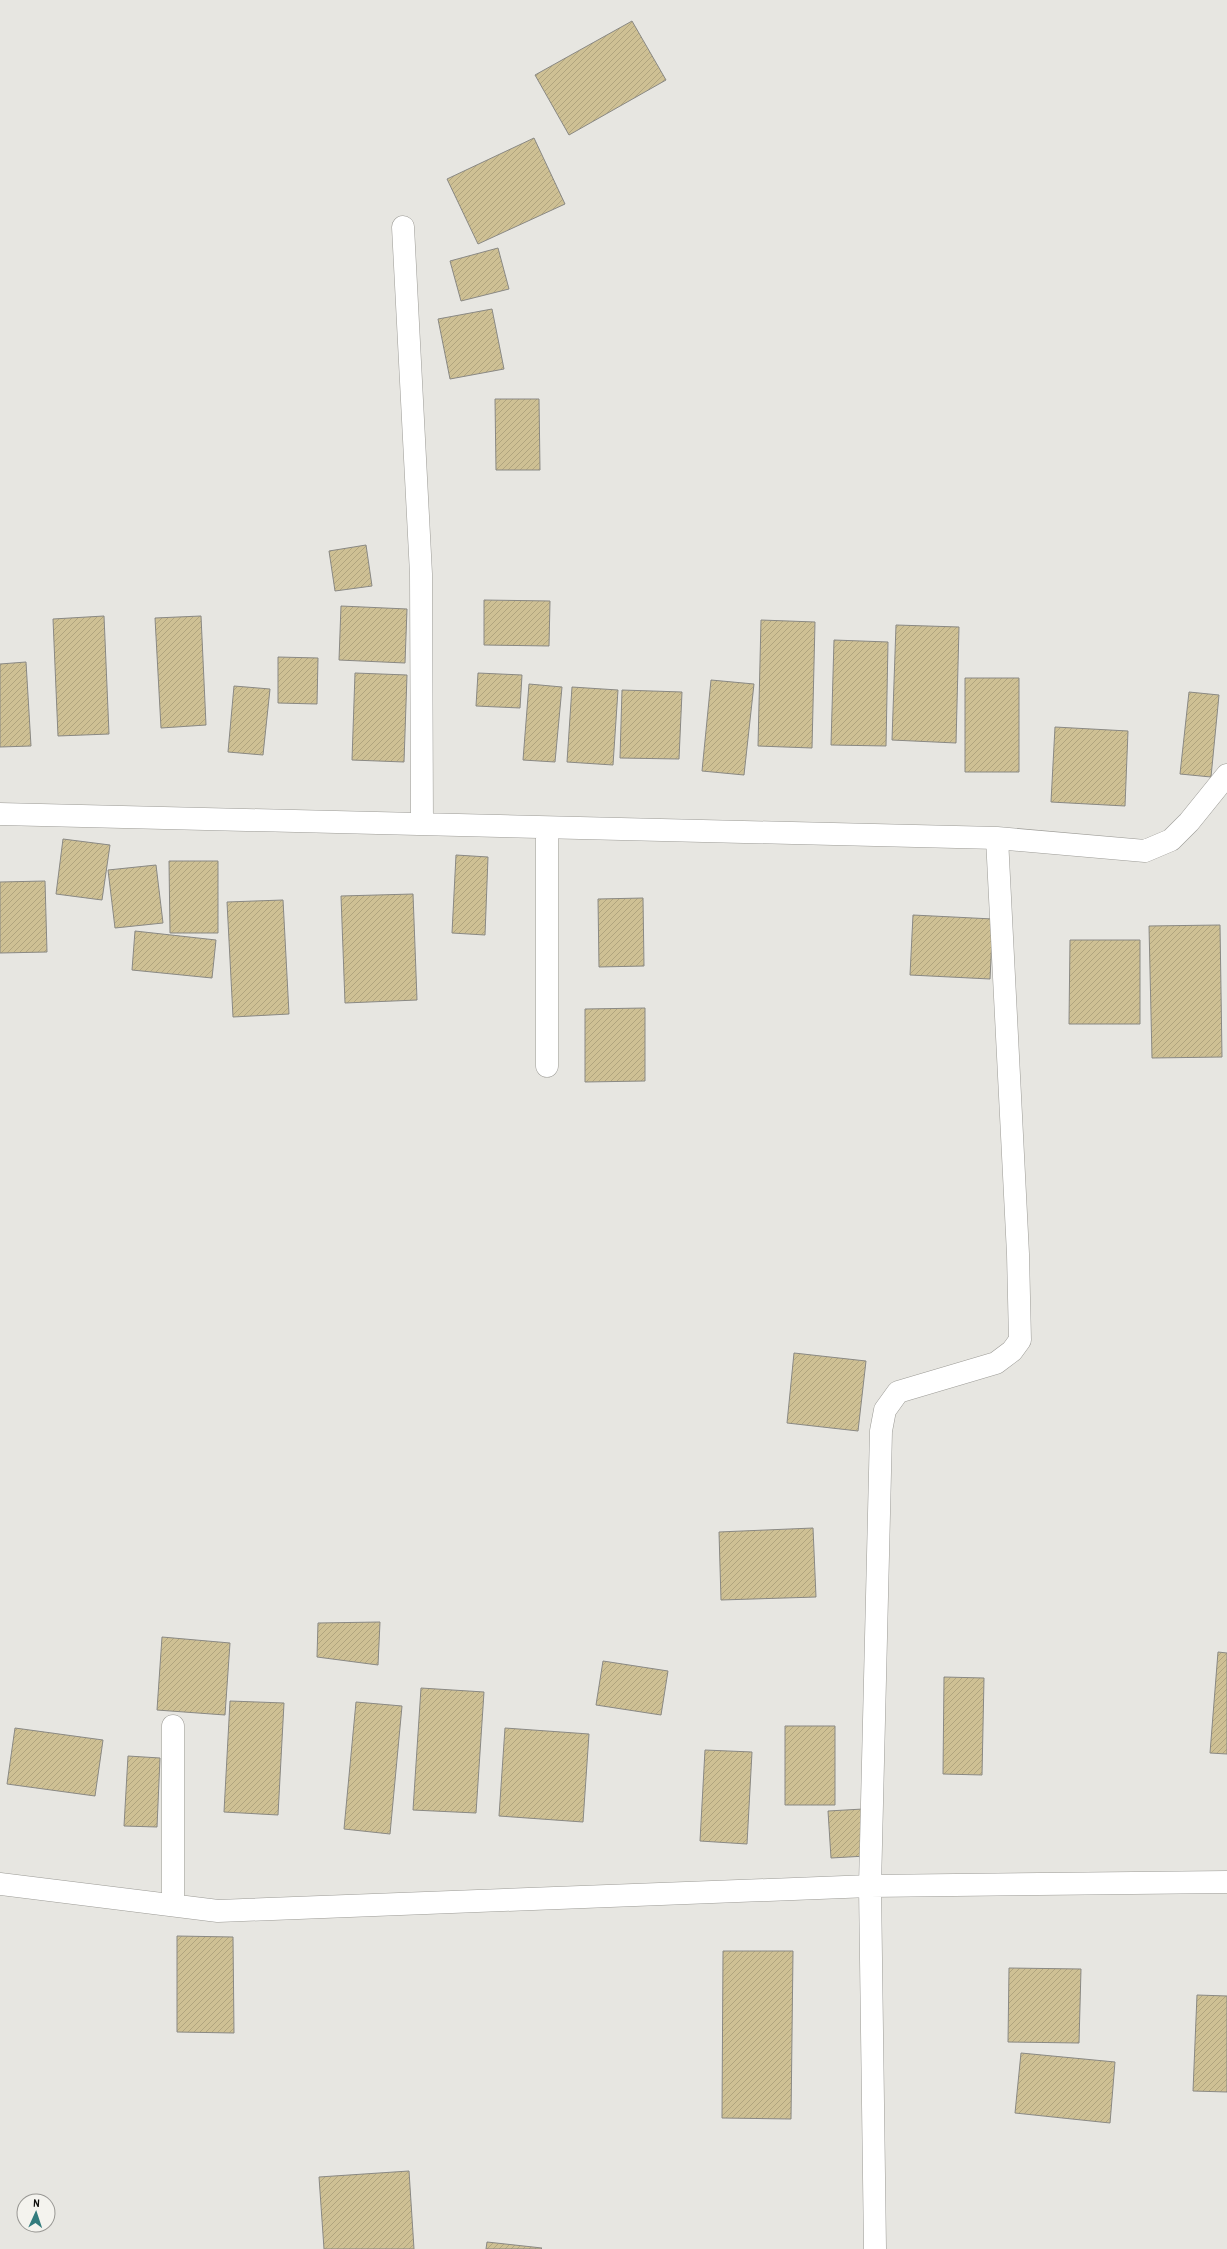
<svg xmlns="http://www.w3.org/2000/svg" width="1227" height="2249" viewBox="0 0 1227 2249" font-family="'Archivo Narrow',sans-serif">
  <style>
    .building { fill: url(#building-hatch); stroke: #8a8984 }
    .lines { fill: none; stroke-linecap: round; stroke-linejoin: round }
    .minor-casing { stroke: #9c9b96; stroke-width: 23 }
    .minor { stroke: #fff; stroke-width: 22 }
  </style>
  <defs>
    <pattern id="building-hatch" width="6" height="6" patternUnits="userSpaceOnUse"><rect width="6" height="6" fill="#cec094"/><path d="M-1 1l2-2M0 6l6-6M5 7l2-2" fill="none" stroke="#b0a47e"/></pattern>
  </defs>
  <rect width="100%" height="100%" fill="#e7e6e1"/>
  <!-- building -->
  <path class="building" d="M 632,21 L 666,80 L 569,135 L 535,75 Z
    M 534,138 L 565,204 L 478,244 L 447,179 Z
    M 498,248 L 509,289 L 461,301 L 450,261 Z
    M 492,309 L 504,369 L 450,379 L 438,319 Z
    M 495,399 L 539,399 L 540,470 L 496,470 Z
    M 366,545 L 372,586 L 335,591 L 329,551 Z
    M 484,600 L 550,601 L 549,646 L 484,645 Z
    M 341,606 L 407,609 L 405,663 L 339,660 Z
    M 104,616 L 109,734 L 58,736 L 53,619 Z
    M 201,616 L 206,725 L 161,728 L 155,618 Z
    M 761,620 L 815,622 L 812,748 L 758,746 Z
    M 896,625 L 959,627 L 956,743 L 892,740 Z
    M 834,640 L 888,642 L 886,746 L 831,745 Z
    M 278,657 L 318,658 L 317,704 L 278,703 Z
    M 26,662 L 31,746 L 0,747 L 0,664 Z
    M 355,673 L 407,675 L 404,762 L 352,760 Z
    M 478,673 L 522,675 L 520,708 L 476,706 Z
    M 965,678 L 1019,678 L 1019,772 L 965,772 Z
    M 711,680 L 754,684 L 744,775 L 702,771 Z
    M 529,684 L 562,687 L 555,762 L 523,760 Z
    M 234,686 L 270,689 L 263,755 L 228,752 Z
    M 572,687 L 618,690 L 613,765 L 567,762 Z
    M 622,690 L 682,692 L 679,759 L 620,758 Z
    M 1189,692 L 1219,695 L 1211,777 L 1180,774 Z
    M 1055,727 L 1128,731 L 1125,806 L 1051,802 Z
    M 63,839 L 110,845 L 102,900 L 56,894 Z
    M 456,855 L 488,857 L 485,935 L 452,933 Z
    M 169,861 L 218,861 L 218,933 L 170,933 Z
    M 156,865 L 163,923 L 115,928 L 108,870 Z
    M 45,881 L 47,952 L 0,953 L 0,882 Z
    M 413,894 L 417,1000 L 345,1003 L 341,896 Z
    M 643,898 L 644,966 L 599,967 L 598,899 Z
    M 283,900 L 289,1014 L 233,1017 L 227,902 Z
    M 913,915 L 993,919 L 990,979 L 910,975 Z
    M 1220,925 L 1222,1057 L 1152,1058 L 1149,926 Z
    M 135,931 L 216,940 L 212,978 L 132,970 Z
    M 1070,940 L 1140,940 L 1140,1024 L 1069,1024 Z
    M 645,1008 L 645,1081 L 585,1082 L 585,1009 Z
    M 794,1353 L 866,1361 L 858,1431 L 787,1423 Z
    M 813,1528 L 816,1597 L 721,1600 L 719,1532 Z
    M 380,1622 L 378,1665 L 317,1657 L 318,1623 Z
    M 162,1637 L 230,1643 L 225,1715 L 157,1710 Z
    M 1218,1652 L 1227,1653 L 1227,1754 L 1210,1753 Z
    M 603,1661 L 668,1671 L 661,1715 L 596,1705 Z
    M 944,1677 L 984,1678 L 982,1775 L 943,1774 Z
    M 421,1688 L 484,1692 L 476,1813 L 413,1810 Z
    M 230,1701 L 284,1703 L 278,1815 L 224,1812 Z
    M 356,1702 L 402,1706 L 390,1834 L 344,1829 Z
    M 785,1726 L 835,1726 L 835,1805 L 785,1805 Z
    M 15,1728 L 103,1740 L 95,1796 L 7,1784 Z
    M 505,1728 L 589,1734 L 583,1822 L 499,1816 Z
    M 705,1750 L 752,1752 L 747,1844 L 700,1841 Z
    M 128,1756 L 160,1758 L 157,1827 L 124,1826 Z
    M 863,1809 L 866,1856 L 831,1858 L 828,1811 Z
    M 177,1936 L 233,1937 L 234,2033 L 177,2032 Z
    M 723,1951 L 793,1951 L 791,2119 L 722,2118 Z
    M 1009,1968 L 1081,1969 L 1079,2043 L 1008,2042 Z
    M 1197,1995 L 1227,1996 L 1227,2092 L 1193,2091 Z
    M 1021,2053 L 1115,2062 L 1110,2123 L 1015,2113 Z
    M 409,2171 L 414,2249 L 324,2249 L 319,2177 Z
    M 487,2242 L 542,2248 L 541,2249 L 486,2249 Z"/>
  <g class="lines">
    <!-- minor casing -->
    <g class="minor-casing">
      <path id="minor" d="M 403,227 L 421,574 L 422,824
        M 0,814 L 997,838 L 1145,851 L 1171,840 L 1189,822 L 1227,775
        M 547,1066 L 547,828
        M 173,1726 L 173,1905
        M 0,1884 L 218,1911 L 870,1886 L 1227,1882
        M 875,2249 L 870,1886 L 881,1431 L 885,1410 L 898,1392 L 996,1363 L 1012,1351 L 1020,1340 L 1018,1254 L 997,838"/>
    </g>
    <!-- minor -->
    <use href="#minor" class="minor"/>
  </g>
  <!-- north arrow -->
  <g transform="translate(36 2213) rotate(3)"><circle r="19" fill="#f4f3ee" stroke="#999894"/>
  <path d="M0-3L7 15L0 10L-7 15Z" fill="#327b7d"/>
  <text y="-6" font-size="11" font-weight="bold" text-anchor="middle" fill="#11100e">N</text>
  </g>
</svg>
